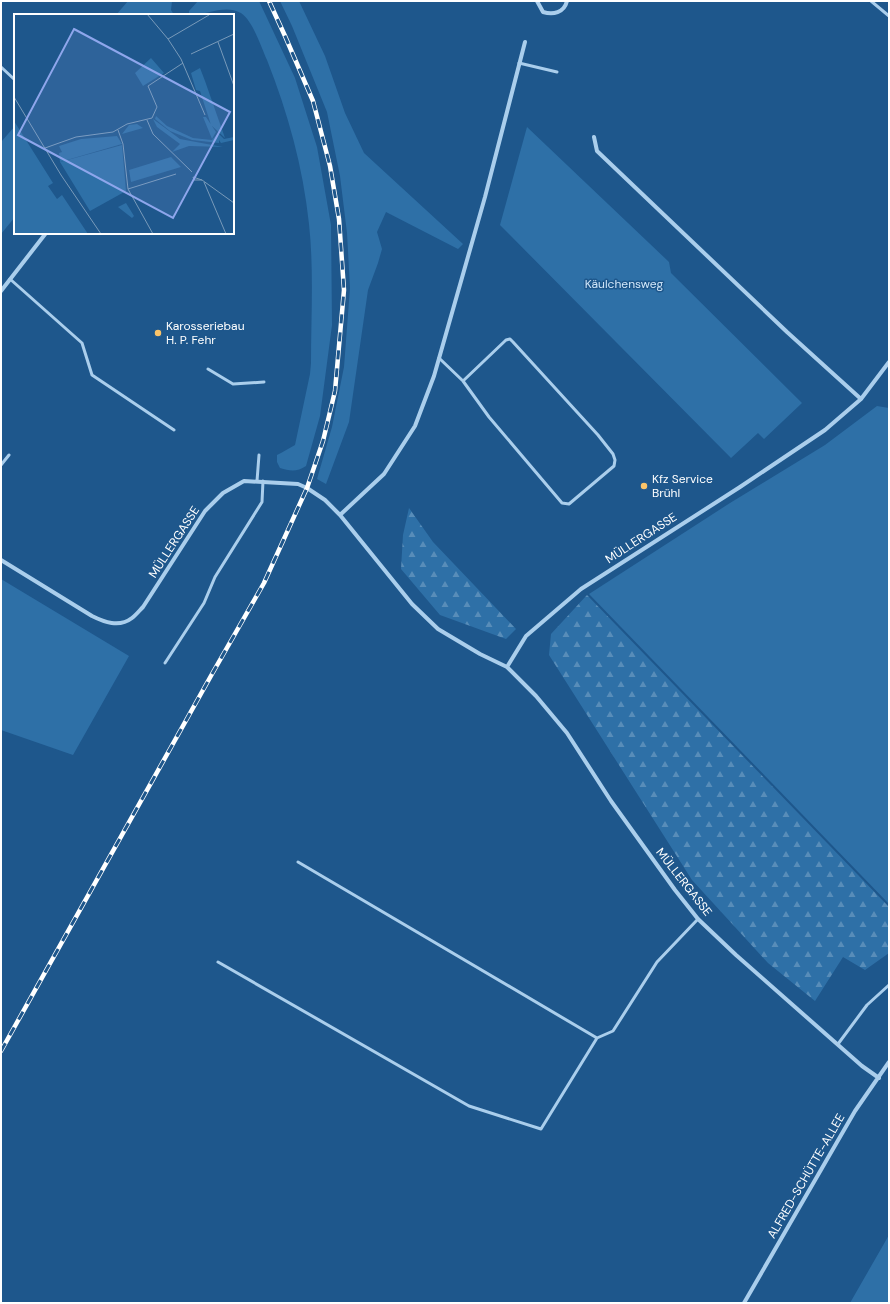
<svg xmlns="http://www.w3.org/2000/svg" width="890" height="1304" viewBox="0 0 890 1304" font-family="'DM Sans',sans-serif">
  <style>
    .green { fill: #2e70a7 }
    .forest { fill: url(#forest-firs) }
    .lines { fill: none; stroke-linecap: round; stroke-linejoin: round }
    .service { stroke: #aaceec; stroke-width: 3 }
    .minor { stroke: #aaceec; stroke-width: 4 }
    .rail-casing { stroke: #fff; stroke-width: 4.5 }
    .rail { stroke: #1e578c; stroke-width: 3; stroke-dasharray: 9; stroke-linecap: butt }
    .poi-dot { fill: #fbc469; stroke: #1e578c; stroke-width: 1.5 }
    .labels { text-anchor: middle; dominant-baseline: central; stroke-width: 3; stroke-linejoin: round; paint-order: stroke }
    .park-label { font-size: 12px; fill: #d0e6f9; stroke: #1e578c }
    .poi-label { font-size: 12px; fill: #fff; stroke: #1e578c; text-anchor: start }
    .street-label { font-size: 12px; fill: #fff; stroke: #1e578c }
    .inset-road { fill: none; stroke: #789aba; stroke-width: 1 }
    .view { fill: #8ea6ec; fill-opacity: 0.15; stroke: #8ea6ec; stroke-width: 2 }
    .inset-edge { fill: none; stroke: #fff; stroke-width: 2 }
  </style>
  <defs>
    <pattern id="forest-firs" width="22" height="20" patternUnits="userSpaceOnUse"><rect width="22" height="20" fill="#2e70a7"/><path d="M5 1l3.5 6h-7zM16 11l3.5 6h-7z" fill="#588db9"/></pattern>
  </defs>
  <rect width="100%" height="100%" fill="#1e578c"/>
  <!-- green -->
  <path class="green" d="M 128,1 L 172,1 L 171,10 L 174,15 L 116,15 Z
    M 198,1 L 259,1 L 295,78 L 317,147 L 331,225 L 332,325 L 320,416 L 306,466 C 297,472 290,471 280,468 L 277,462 L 277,455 L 281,453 L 295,445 L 310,374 L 311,363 C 311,317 314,270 309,224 C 303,167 288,113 267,60 C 261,47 253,21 241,13 C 225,4 207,15 191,15 L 189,13 L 189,11 Z
    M 280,1 L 299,1 L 325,56 L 345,113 L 364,153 L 463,244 L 458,249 L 386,212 L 377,232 L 382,249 L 378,263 L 368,290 L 349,422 L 326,484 L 317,479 L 332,427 L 344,367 L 350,288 L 347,233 L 340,176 L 327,112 L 292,26 Z
    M 15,126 L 15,217 L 1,234 L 1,142 Z
    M 527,127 L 669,262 L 671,273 L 802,403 L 764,439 L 758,433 L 731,458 L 500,225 Z
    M 877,406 L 889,408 L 889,904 L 589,594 L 730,503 L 825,445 Z
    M 1,579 L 129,656 L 73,755 L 1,730 Z
    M 889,1235 L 889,1303 L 850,1303 Z"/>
  <!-- forest -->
  <path class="forest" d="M 409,508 L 433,542 L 516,629 L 506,639 L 440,615 L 401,569 L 403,535 Z
    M 587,595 L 889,907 L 889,953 L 865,970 L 843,957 L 815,1001 L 768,963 L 692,880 L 549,655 L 551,634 Z"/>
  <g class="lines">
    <!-- service -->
    <path class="service" d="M 871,1 L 889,16
      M 519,63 L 557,72
      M 1,67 L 15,80
      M 10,279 L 82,343 L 92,375 L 174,430
      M 439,358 L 463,381 L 489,417 L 562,503 L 569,504 L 614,466 L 615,460 L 613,454 L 598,435 L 513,342 L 510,339 L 506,340 L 463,381
      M 208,369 L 233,384 L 264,382
      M 1,465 L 9,455
      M 257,481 L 259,455
      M 165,663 L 204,603 L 215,577 L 262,502 L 263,481
      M 298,862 L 597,1038 L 613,1031 L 657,962 L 698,919
      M 218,962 L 469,1106 L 541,1129 L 597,1038
      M 838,1044 L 867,1005 L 889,985"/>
    <!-- minor -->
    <path class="minor" d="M 537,1 L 543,12 C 553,15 564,13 567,1
      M 594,137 L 597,151 L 787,332 L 861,399
      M 1,291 L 46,233
      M 340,515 L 384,474 L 415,426 L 434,376 L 485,197 L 525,42
      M 1,560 L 92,616 C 104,622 119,628 132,618 C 136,615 140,610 143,607 L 205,511 L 223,493 L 244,481 L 298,484 L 307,488 L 325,500 L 340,515 L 412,604 L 438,629 L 480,654 L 507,667 L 536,696 L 567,733 L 611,801 L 675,890 L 698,919 L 736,955 L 862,1066 L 879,1078
      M 507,667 L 526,636 L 581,589 L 740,487 L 825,430 L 861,399 L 889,362
      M 744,1303 L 855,1111 L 889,1062"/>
    <!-- rail casing -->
    <g class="rail-casing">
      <path id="rail" d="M 1,1051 L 212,674 L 264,583 L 307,488 L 323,441 L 335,391 L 344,290 L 339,219 L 330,166 L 313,101 L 285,36 L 269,1"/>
    </g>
    <!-- rail -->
    <use href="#rail" class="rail"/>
  </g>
  <!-- markers -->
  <g class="poi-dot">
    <circle cx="158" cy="333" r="4"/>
    <circle cx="644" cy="486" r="4"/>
  </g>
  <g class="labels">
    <!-- park labels -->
    <g class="park-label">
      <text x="624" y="284">Käulchensweg</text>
    </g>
    <!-- poi labels -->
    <g class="poi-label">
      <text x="166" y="326">Karosseriebau<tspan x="166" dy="14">H. P. Fehr</tspan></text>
      <text x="652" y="479">Kfz Service<tspan x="652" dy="14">Brühl</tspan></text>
    </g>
    <!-- street labels -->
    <g class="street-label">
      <text transform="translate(641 538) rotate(-33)">MÜLLERGASSE</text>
      <text transform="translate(174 542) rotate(-57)">MÜLLERGASSE</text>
      <text transform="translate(684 882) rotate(52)">MÜLLERGASSE</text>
      <text transform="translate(806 1176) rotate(-60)">ALFRED-SCHÜTTE-ALLEE</text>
    </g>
  </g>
  <!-- overview -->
  <g transform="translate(14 14)">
    <rect width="220" height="220" fill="#1e578c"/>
    <path d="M 137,44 L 150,59 L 129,72 L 121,59 ZM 186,54 L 191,67 L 211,124 L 197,111 L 186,77 L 182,76 L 177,59 ZM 142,102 L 153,112 L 179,124 L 198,126 L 204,119 L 210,125 L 220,123 L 220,126 L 207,129 L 205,126 L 205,129 L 178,126 L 156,117 L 141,105 ZM 189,103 L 192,103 L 202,118 L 198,125 ZM 139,105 L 166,125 L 209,133 L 175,132 L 158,138 L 166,130 L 143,113 ZM 0,107 L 39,169 L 34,172 L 43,185 L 48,181 L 74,220 L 0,220 ZM 108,131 L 112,177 L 76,197 L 46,148 ZM 157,143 L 167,153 L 117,168 L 115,156 ZM 112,189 L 120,202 L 118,204 L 104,193 Z" fill="#2e70a7"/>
    <path d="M 123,110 L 129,114 L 108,120 L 115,111 ZM 103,122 L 108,130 L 46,148 L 45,139 L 48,138 L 45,132 L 67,125 Z" fill="#2e70a7"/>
    <path class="inset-road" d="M 133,0 L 154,25 L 167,45 L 191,101M 154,25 L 195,1M 204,28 L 220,72M 177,40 L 220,20M 0,83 L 47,161 L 87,220M 133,106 L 139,120 L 178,158M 104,116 L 109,130 L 114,175 L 139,220M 31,134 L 62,123 L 99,118 L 113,110 L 138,104 L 143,93 L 134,72 L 169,49M 188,166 L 179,163 L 180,166 L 188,166 L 220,189M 190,168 L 212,220M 114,175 L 162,160"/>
    <path class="view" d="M 60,15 L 216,98 L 159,204 L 4,121 Z"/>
    <rect width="220" height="220" class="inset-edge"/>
  </g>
  <!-- border -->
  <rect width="890" height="1304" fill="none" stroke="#ffffff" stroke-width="4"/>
</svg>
